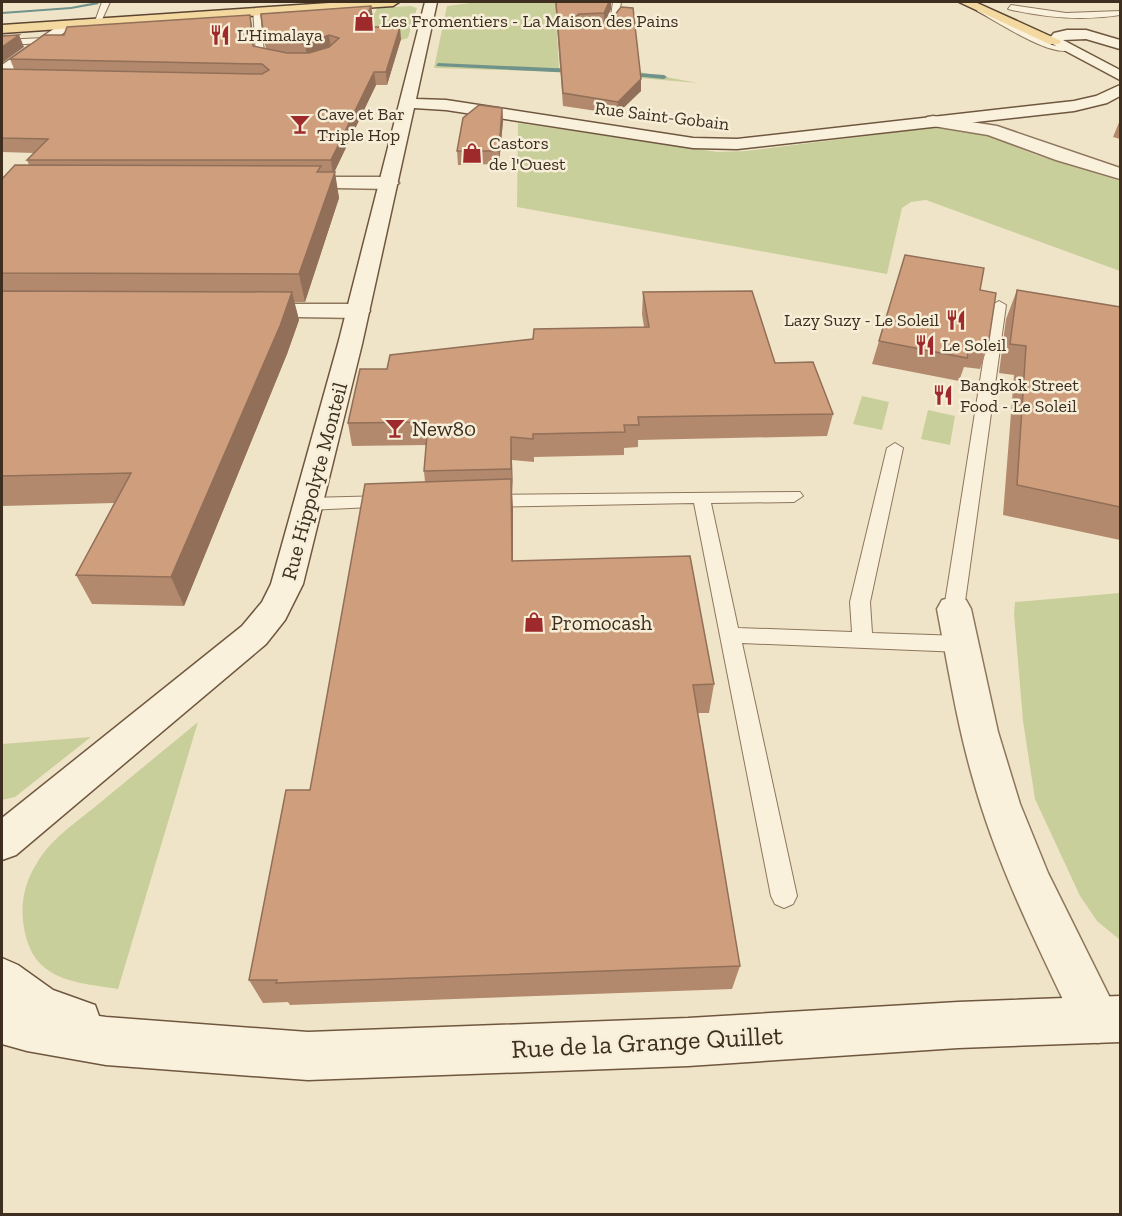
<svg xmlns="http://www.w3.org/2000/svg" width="1122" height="1216" viewBox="0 0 1122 1216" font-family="'Zilla Slab',serif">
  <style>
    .green { fill: #c9cf9b }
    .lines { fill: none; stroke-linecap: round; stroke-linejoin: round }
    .stream { fill: #6f938a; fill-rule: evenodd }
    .lane-casing { stroke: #8d765c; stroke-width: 2 }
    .street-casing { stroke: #8d765c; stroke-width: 3 }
    .secondary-casing { stroke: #6f573f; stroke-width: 3 }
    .primary-casing { stroke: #5b4430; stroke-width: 3 }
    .lane { fill: #faf1dc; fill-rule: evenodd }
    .street { fill: #faf1dc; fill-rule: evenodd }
    .secondary { fill: #faf1dc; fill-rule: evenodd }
    .primary { fill: #f3d9a0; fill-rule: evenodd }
    .wall { fill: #b2896c }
    .shaded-wall { fill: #916f58 }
    .building { fill: #cf9f7d; stroke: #916f58; stroke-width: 1.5 }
    .labels { text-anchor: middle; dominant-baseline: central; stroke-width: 5; stroke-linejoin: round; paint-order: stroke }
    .far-poi-label { font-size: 18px; fill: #3d2e20; stroke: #f7eed8; text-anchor: start }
    .far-street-label { font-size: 18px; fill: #3d2e20; stroke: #f7eed8 }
    .poi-label { font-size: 21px; fill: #3d2e20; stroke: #f7eed8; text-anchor: start }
    .street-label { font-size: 21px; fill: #3d2e20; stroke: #f7eed8 }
    .near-street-label { font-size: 26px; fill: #3d2e20; stroke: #f7eed8 }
  </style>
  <rect width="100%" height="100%" fill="#f0e4c8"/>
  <!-- green -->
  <path class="green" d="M 478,2 L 555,2 L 559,68 L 639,72 L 698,83 L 568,72 L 434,68 L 447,6 Z
    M 411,6 L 417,8 L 408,38 L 358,52 L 377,8 Z
    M 518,123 L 718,152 L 746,151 L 937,127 L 960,128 L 981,132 L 1036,155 L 1120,181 L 1120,271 L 926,200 L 911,202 L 902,208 L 887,274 L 517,207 Z
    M 862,396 L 889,402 L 882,430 L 853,424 Z
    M 928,410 L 955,416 L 950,445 L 921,439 Z
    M 1120,593 L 1120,940 L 1097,921 L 1080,896 L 1035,799 L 1023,721 L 1014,614 L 1015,602 Z
    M 198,722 L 118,989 C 74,982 33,981 24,928 C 20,904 24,883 37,863 C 51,839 75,823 96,806 C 130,778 164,750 198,722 Z
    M 91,737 L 15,797 L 2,800 L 2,744 Z"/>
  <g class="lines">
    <!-- stream -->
    <path class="stream" d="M 97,2 L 99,4 L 71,9 L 2,14 L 2,12 L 71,7 Z
      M 124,2 L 173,2 L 171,3 Z
      M 438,63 L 575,69 L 578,71 L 575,73 L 436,66 Z
      M 625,72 L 664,75 L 667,77 L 664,79 L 623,75 Z"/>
    <!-- lane casing -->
    <g class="lane-casing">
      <path id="lane" d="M 102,2 L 110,2 L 100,24 L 94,24 Z
        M 613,2 L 621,2 L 619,16 L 610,30 L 597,30 L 597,26 L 605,26 L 611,16 Z
        M 1011,5 L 1066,13 L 1120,11 L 1120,15 C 1082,21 1046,18 1008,9 Z
        M 977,7 L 983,7 L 1052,45 L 1071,49 C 1054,60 995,20 977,11 Z
        M 253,9 L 260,11 L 264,53 L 281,57 L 281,61 L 256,55 Z
        M 44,38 L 47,43 L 2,45 L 2,40 Z
        M 999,301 L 1006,305 L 964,609 L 961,614 L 947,614 L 944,609 L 992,305 Z
        M 895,443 L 903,448 L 870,602 L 872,633 L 961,636 L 968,639 L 971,644 L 968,649 L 961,652 L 742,643 L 797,896 L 793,904 L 784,908 L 775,904 L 771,896 L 694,503 L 488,507 L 479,501 L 488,495 L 800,492 L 803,496 L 794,502 L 711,503 L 738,628 L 852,632 L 850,602 L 887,448 Z
        M 387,496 L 393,498 L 396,502 L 393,506 L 308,510 L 299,504 L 308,498 Z"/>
    </g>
    <!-- street casing -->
    <g class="street-casing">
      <path id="street" d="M 65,21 L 72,25 L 70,28 L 7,75 L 2,76 L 2,65 Z
        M 933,116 L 997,126 L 1120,168 L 1120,179 L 1056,160 L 988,135 L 927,125 L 925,121 L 927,117 Z
        M 291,177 L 390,177 L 399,183 L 390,189 L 284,187 L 282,183 Z
        M 252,304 L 358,304 L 366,306 L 370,311 L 366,316 L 358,318 L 244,316 L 240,311 L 244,306 Z
        M 954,597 L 966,600 L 971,609 L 998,732 L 1020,804 L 1048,873 L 1120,1018 L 1115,1037 L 1098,1043 L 1081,1037 C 1041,953 998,869 973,779 C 957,724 948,666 937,609 L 942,600 Z"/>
    </g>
    <!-- secondary casing -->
    <g class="secondary-casing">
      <path id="secondary" d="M 425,2 L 437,2 L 416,99 L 446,100 L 693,138 L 737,139 L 1074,101 L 1096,96 L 1120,85 L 1120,96 L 1107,103 L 1074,111 L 737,149 L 693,148 L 446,110 L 414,108 L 362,344 L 303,584 L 285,620 L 266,644 L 16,855 L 2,860 L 2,818 L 242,626 L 262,602 L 271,584 L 338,344 Z
        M 1067,30 L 1086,30 L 1120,40 L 1120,49 L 1086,39 L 1063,40 L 1120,70 L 1120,80 L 1047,41 L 1054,33 Z
        M 2,958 L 18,965 L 53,990 L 95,1005 L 99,1016 L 106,1017 L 308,1032 L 688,1018 L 958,1002 L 1120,996 L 1120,1042 L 958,1048 L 688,1066 L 308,1080 L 106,1065 L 27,1051 L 2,1044 Z"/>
    </g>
    <!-- primary casing -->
    <g class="primary-casing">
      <path id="primary" d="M 344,2 L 399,2 L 393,6 L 2,33 L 2,25 Z
        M 959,2 L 975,2 L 1061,41 L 1059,44 L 1049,44 Z"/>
    </g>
    <!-- lane -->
    <use href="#lane" class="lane"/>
    <!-- street -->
    <use href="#street" class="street"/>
    <!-- secondary -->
    <use href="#secondary" class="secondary"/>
    <!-- primary -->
    <use href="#primary" class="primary"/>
  </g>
  <!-- wall -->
  <path class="wall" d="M 555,2 L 611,2 L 611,9 L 605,21 L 641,79 L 641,91 L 617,114 L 563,106 Z
    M 371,6 L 373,18 L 369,27 L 401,39 L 387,85 L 376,85 L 334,172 L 339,198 L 305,302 L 294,302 L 299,320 L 287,354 L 184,606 L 92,604 L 76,575 L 114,503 L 2,506 L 2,179 L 29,165 L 27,160 L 34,153 L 2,152 L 2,69 L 14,69 L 10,59 L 252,26 L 254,46 L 266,49 L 264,39 Z
    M 502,108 L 503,121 L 499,164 L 458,165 L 457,151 Z
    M 1120,120 L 1120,139 L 1113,137 Z
    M 980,290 L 988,346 L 980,369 L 964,367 L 959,381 L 872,364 L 879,341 Z
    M 1017,290 L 1120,307 L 1120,540 L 1003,515 L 1014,375 L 999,373 L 1006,319 Z
    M 643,292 L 775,363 L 833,414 L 827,436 L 638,440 L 638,447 L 624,448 L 624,455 L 534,457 L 534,462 L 512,460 L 513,561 L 714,684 L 709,713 L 698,713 L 740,966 L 732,989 L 290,1005 L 288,1002 L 263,1003 L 249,980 L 310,790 L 425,482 L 424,471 L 426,445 L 352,446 L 348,423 L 387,369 L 644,327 L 642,314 Z"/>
  <!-- shaded-wall -->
  <path class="shaded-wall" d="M 609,2 L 611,2 L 611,9 L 604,24 L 604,13 Z
    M 371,6 L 373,18 L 363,39 L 362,27 Z
    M 579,14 L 579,25 L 574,30 L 574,18 Z
    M 250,15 L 252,26 L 255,58 L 253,46 Z
    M 400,27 L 401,39 L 387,85 L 386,72 Z
    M 19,35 L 24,47 L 2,63 L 2,47 Z
    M 329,35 L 331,47 L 307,56 L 305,44 Z
    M 374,72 L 376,85 L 333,175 L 331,160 Z
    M 641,79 L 641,91 L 617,114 L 618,102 Z
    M 502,108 L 503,121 L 499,164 L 499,151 Z
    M 335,172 L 339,198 L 305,302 L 299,274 Z
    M 292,292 L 299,320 L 287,354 L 184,606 L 171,577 Z
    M 511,437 L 512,460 L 513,492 L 511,469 Z
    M 511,479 L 513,509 L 513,590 L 512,561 Z"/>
  <!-- building -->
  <path class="building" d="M 556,2 L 609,2 L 604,13 L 579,14 L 574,18 L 576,22 L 610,21 L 621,7 L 633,8 L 641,79 L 618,102 L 563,93 Z
    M 371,6 L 362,27 L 400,27 L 386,72 L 374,72 L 331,160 L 27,160 L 48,139 L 2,138 L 2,69 L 262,74 L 269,70 L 262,64 L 10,59 L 44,35 L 64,35 L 67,27 L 250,15 L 253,46 L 287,53 L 309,53 L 329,47 L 339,38 L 329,35 L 305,44 L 264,39 L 261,14 Z
    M 19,35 L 2,47 L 2,36 Z
    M 479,105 L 502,108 L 499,151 L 457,151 L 463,118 Z
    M 15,165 L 321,166 L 317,172 L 335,172 L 299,274 L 2,273 L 2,179 Z
    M 905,255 L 984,268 L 980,290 L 996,293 L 988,346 L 970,343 L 967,358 L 879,341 Z
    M 1017,290 L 1120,307 L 1120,507 L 1017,485 L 1026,346 L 1010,344 Z
    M 2,291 L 292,292 L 280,326 L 171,577 L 76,575 L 131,473 L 2,476 Z
    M 752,291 L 775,363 L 813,362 L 833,414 L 638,417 L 639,425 L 624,425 L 625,432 L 533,434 L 533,439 L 511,437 L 511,469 L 424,471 L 428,422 L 348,423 L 360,369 L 387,369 L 390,355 L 533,339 L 534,329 L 649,327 L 643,292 Z
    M 511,479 L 512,561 L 690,556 L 714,684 L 693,685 L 740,966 L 276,983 L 277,980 L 249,980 L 286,790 L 310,790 L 365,484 Z"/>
  <!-- icons -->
  <defs>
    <g id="shop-bare" transform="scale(1.62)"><path d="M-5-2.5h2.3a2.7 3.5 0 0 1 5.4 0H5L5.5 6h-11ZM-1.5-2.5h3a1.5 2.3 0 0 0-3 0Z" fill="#9e2a2b" stroke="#f7eed8" stroke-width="2.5" paint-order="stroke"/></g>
    <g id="restaurant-bare" transform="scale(1.62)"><path d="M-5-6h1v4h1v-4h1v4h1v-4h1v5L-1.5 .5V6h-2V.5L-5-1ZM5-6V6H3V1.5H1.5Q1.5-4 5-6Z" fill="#9e2a2b" stroke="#f7eed8" stroke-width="2.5" paint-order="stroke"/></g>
    <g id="bar-bare" transform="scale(1.62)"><path d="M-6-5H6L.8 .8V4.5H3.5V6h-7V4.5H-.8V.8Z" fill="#9e2a2b" stroke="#f7eed8" stroke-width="2.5" paint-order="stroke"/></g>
  </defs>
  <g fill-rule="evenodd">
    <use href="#shop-bare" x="364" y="21"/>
    <use href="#restaurant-bare" x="220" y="35"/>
    <use href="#bar-bare" x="300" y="124"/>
    <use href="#shop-bare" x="472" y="153"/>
    <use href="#restaurant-bare" x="956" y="320"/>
    <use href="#restaurant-bare" x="925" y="345"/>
    <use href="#restaurant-bare" x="943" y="395"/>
    <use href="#bar-bare" x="395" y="428"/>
    <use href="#shop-bare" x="534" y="622"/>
  </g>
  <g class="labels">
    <!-- far-poi labels -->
    <g class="far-poi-label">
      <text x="381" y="21">Les Fromentiers - La Maison des Pains</text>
      <text x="237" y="35">L'Himalaya</text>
      <text x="317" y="114">Cave et Bar<tspan x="317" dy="21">Triple Hop</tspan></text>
      <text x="489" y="143">Castors<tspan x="489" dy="21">de l'Ouest</tspan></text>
      <text x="939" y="320" text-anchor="end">Lazy Suzy - Le Soleil</text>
      <text x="942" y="345">Le Soleil</text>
      <text x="960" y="385">Bangkok Street<tspan x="960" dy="21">Food - Le Soleil</tspan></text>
    </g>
    <!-- far-street labels -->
    <g class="far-street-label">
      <text transform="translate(662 116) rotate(7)">Rue Saint-Gobain</text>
    </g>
    <!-- poi labels -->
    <g class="poi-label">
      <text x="412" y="428">New80</text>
      <text x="551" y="622">Promocash</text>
    </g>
    <!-- street labels -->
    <g class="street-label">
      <text transform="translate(314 481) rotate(-75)">Rue Hippolyte Monteil</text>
    </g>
    <!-- near-street labels -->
    <g class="near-street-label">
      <text transform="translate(647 1042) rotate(-3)">Rue de la Grange Quillet</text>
    </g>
  </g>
  <!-- border -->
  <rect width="1122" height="1216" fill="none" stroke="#3d2e20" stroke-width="6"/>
</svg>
